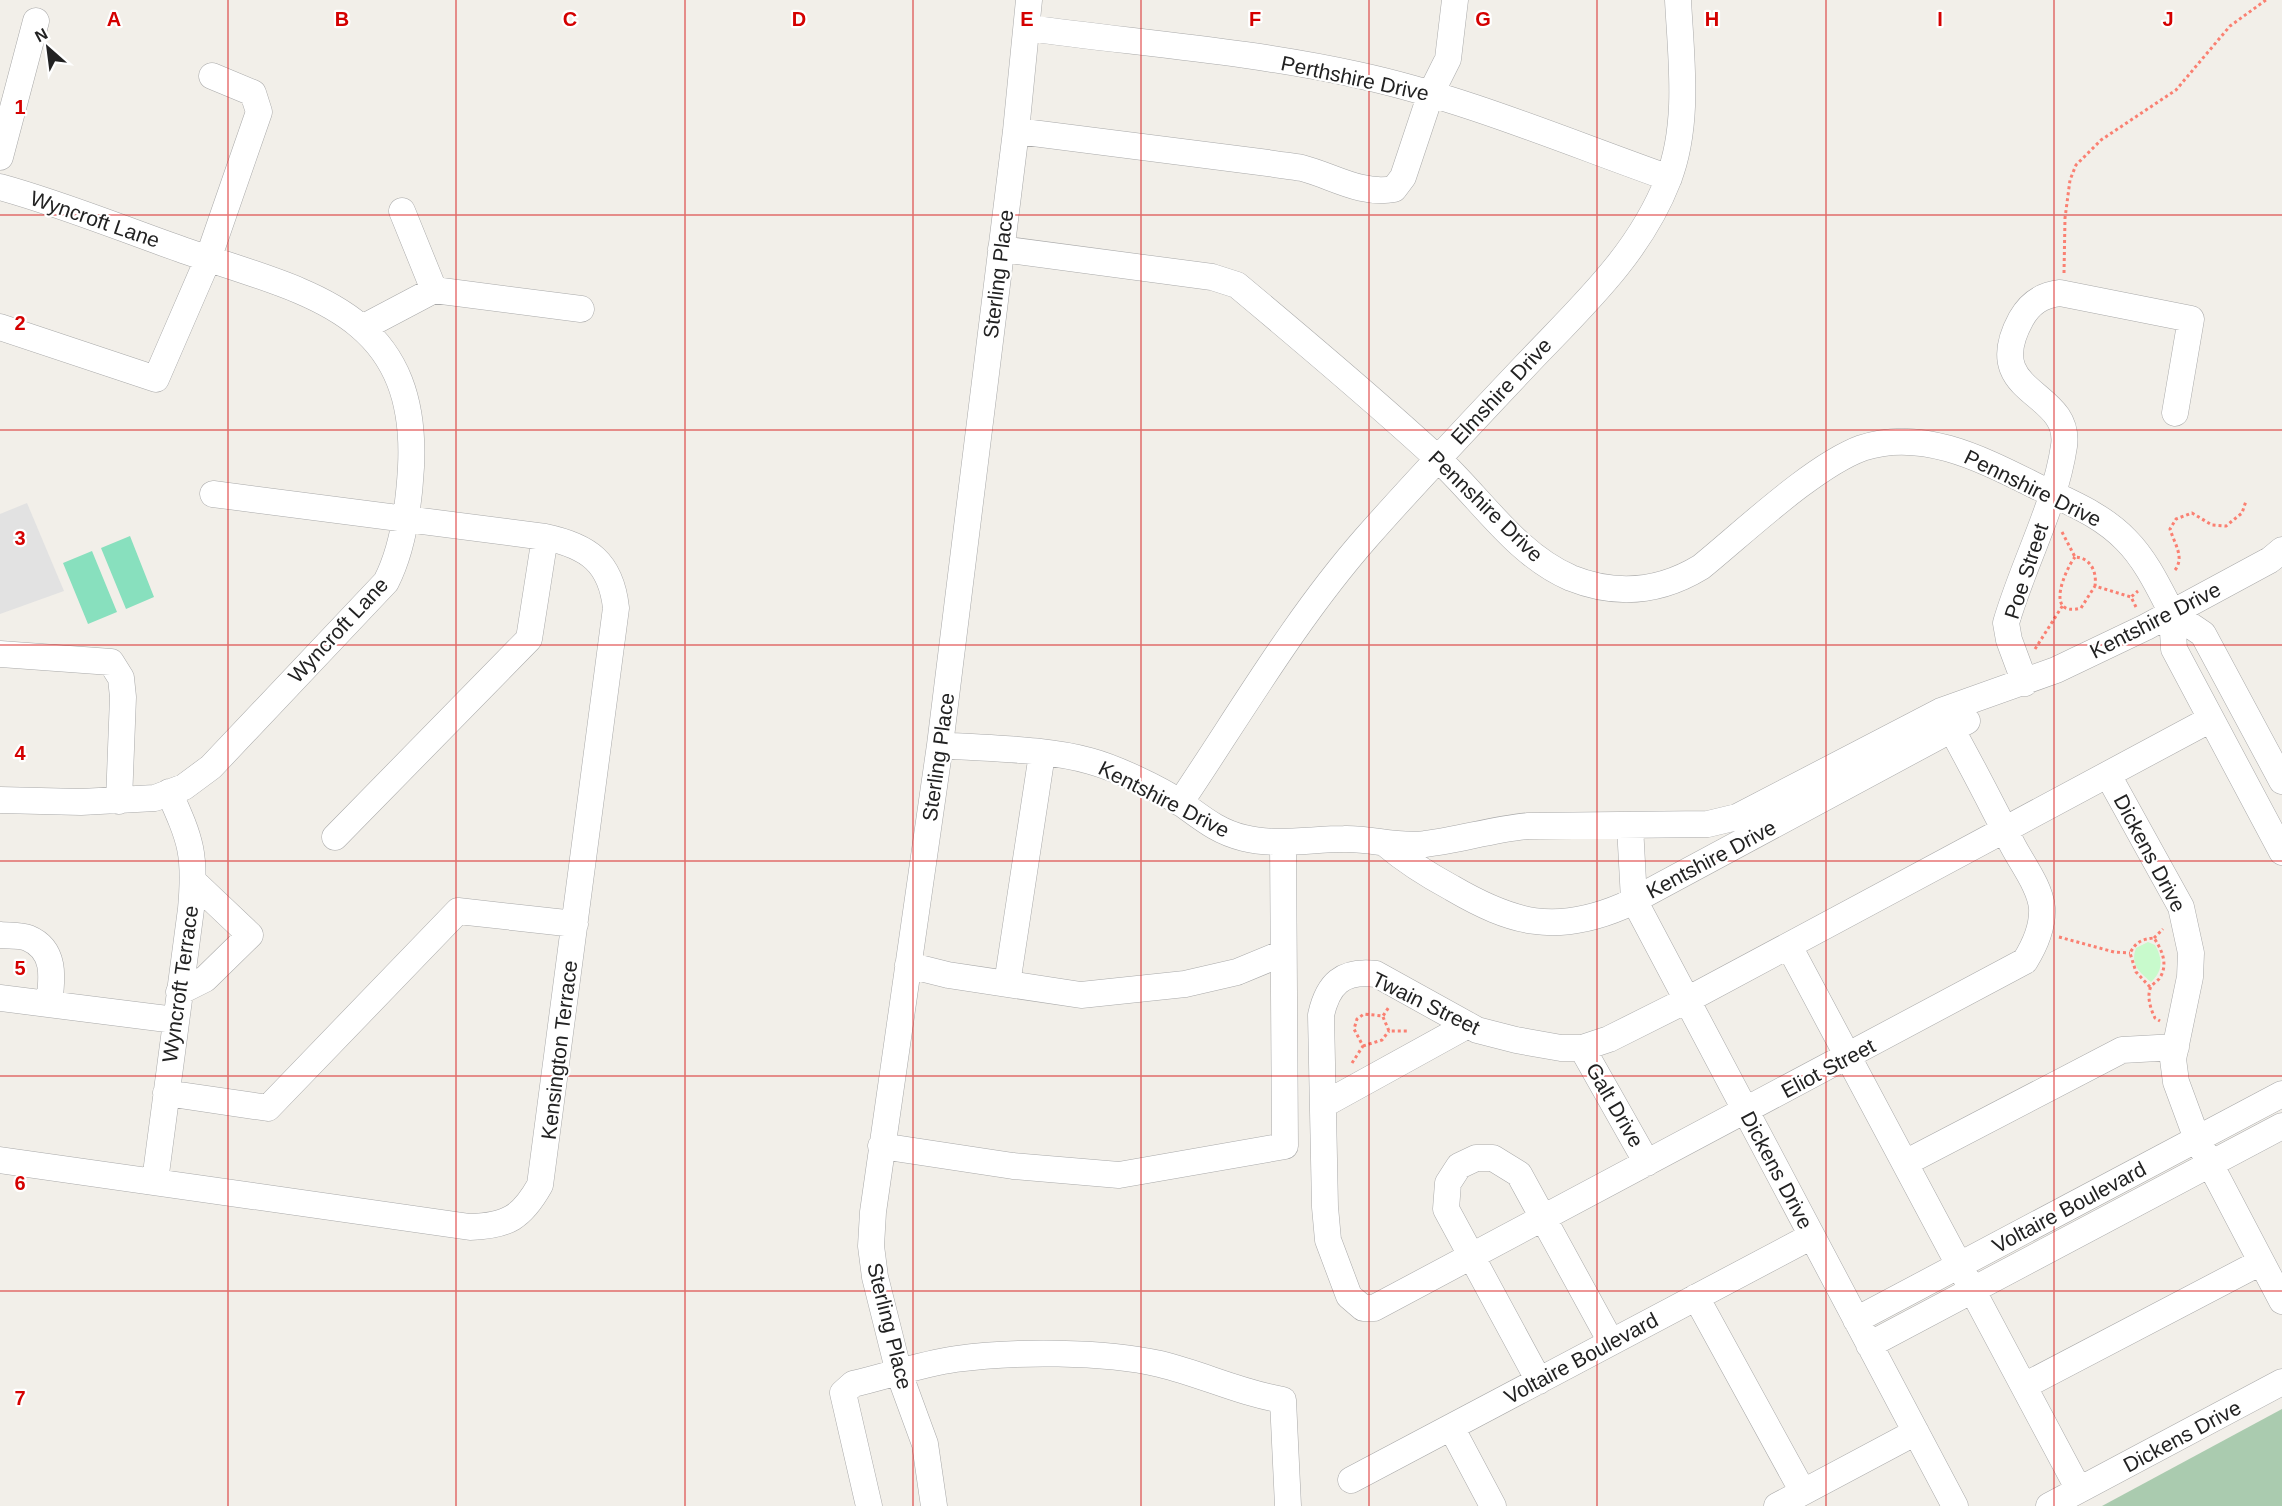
<svg xmlns="http://www.w3.org/2000/svg" width="2282" height="1506" viewBox="0 0 2282 1506" font-family="Arial,sans-serif">
  <style>
    .cemetery { fill: #aacbaf }
    .park { fill: #c8facc }
    .pitch { fill: #88e0be }
    .parking { fill: #e2e2e2 }
    .lines { fill: none; stroke-linecap: round; stroke-linejoin: round }
    .minor-casing { stroke: #a9a9a9; stroke-width: 27 }
    .path { stroke: #fa8072; stroke-width: 3; stroke-dasharray: 3 3; stroke-linecap: butt }
    .minor { stroke: #fff; stroke-width: 26 }
    .grid { fill: none; stroke: #d40000; stroke-width: 1.5; stroke-opacity: 0.55 }
    .labels { text-anchor: middle; dominant-baseline: central; stroke-width: 4.5; stroke-linejoin: round; paint-order: stroke }
    .street-label { font-size: 21px; fill: #222; stroke: #fff }
    .grid-label { font-size: 20px; text-anchor: middle; font-weight: bold; fill: #d40000; stroke: #fff; stroke-width: 4.5; stroke-linejoin: round; paint-order: stroke }
  </style>
  <rect width="100%" height="100%" fill="#f2efe9"/>
  <!-- cemetery -->
  <path class="cemetery" d="M 2282,1409 L 2282,1506 L 2102,1506 Z"/>
  <!-- park -->
  <path class="park" d="M 2148,942 L 2155,945 C 2163,959 2163,971 2151,982 C 2139,972 2130,964 2136,948 Z"/>
  <!-- pitch -->
  <path class="pitch" d="M 130,536 L 154,597 L 126,609 L 101,548 Z
    M 92,551 L 117,612 L 88,624 L 63,563 Z"/>
  <!-- parking -->
  <path class="parking" d="M 27,503 L 64,591 L 0,614 L 0,514 Z"/>
  <g class="lines">
    <!-- minor casing -->
    <g class="minor-casing">
      <path id="minor" d="M 1028,28 C 1137,43 1250,51 1358,75 C 1464,98 1567,142 1669,178
        M 1016,131 L 1268,163 C 1279,165 1291,166 1302,168 C 1333,176 1360,195 1394,189 L 1403,177 L 1431,93 L 1448,59 L 1455,0
        M 0,157 L 36,21
        M 0,187 C 62,204 120,228 180,249 C 301,292 419,307 411,467 C 409,504 403,549 386,582 L 211,767 L 184,787 L 155,798 L 81,802 L 0,800
        M 1001,249 L 1212,277 L 1237,285 C 1304,341 1372,398 1436,457 C 1480,497 1515,554 1571,578 C 1616,596 1660,592 1701,567 C 1743,533 1813,466 1862,448 C 1924,427 1987,462 2040,488 C 2071,503 2102,515 2126,540 C 2146,560 2159,588 2172,613
        M 434,290 L 581,309
        M 0,327 L 156,379 L 208,259 L 259,112 L 253,93 L 212,76
        M 362,328 L 434,290 L 402,211
        M 0,654 L 111,662 L 121,678 L 123,697 L 119,801
        M 2025,683 L 2009,640 L 2006,623 C 2023,564 2055,507 2064,446 C 2072,389 1979,396 2021,319 C 2030,303 2042,295 2060,293 L 2191,319 L 2175,413
        M 1941,711 C 1967,755 1989,800 2013,846 C 2023,865 2040,887 2042,908 C 2043,927 2035,945 2025,961 L 1374,1308 L 1363,1308 L 1349,1296 L 1328,1240 L 1325,1207 L 1321,1015 C 1328,984 1342,970 1376,974 L 1477,1030 L 1516,1040 L 1561,1048 L 1582,1048 L 1609,1039 L 1687,1000 L 2211,719
        M 940,745 C 989,749 1043,748 1090,761 C 1116,768 1158,788 1181,803 C 1202,818 1218,832 1244,838 C 1276,846 1311,839 1344,839 C 1371,838 1397,848 1425,844 C 1460,840 1493,829 1528,826 L 1708,824 L 1737,817 L 1941,711 L 2056,670 L 2146,627 L 2270,560 L 2282,550
        M 2108,775 L 2181,907 L 2191,953 L 2190,977 L 2173,1059 L 2176,1082 L 2197,1139 L 2282,1301
        M 2282,781 L 2203,634 L 2172,613 L 2174,649 L 2282,852
        M 1180,803 C 1240,714 1295,619 1366,538 C 1418,479 1472,422 1526,365 C 1580,308 1639,255 1668,180 C 1690,124 1681,58 1678,0
        M 1630,826 L 1634,900 L 1955,1506
        M 335,837 L 529,639 L 545,537
        M 1387,845 C 1407,862 1428,875 1452,888 C 1512,923 1555,935 1623,906 L 1967,721
        M 0,935 C 8,936 21,935 28,938 C 57,950 52,980 49,1004
        M 1789,946 L 2079,1490
        M 908,965 L 948,975 L 1081,995 L 1185,984 L 1237,972 L 1283,953
        M 1007,984 L 1042,754
        M 179,992 L 205,979 L 250,935 L 193,881
        M 0,998 L 175,1020
        M 1582,1048 L 1647,1163
        M 166,1093 L 268,1108 L 458,911 L 575,924
        M 1323,1105 L 1468,1025
        M 881,1146 L 1013,1166 L 1119,1175 L 1285,1146 L 1283,842
        M 0,1160 L 470,1227 C 508,1226 522,1217 540,1185 L 616,608 C 611,562 588,546 545,537 L 213,494
        M 1905,1163 L 2122,1050 L 2176,1047
        M 155,1181 L 191,909 C 196,854 191,841 169,792
        M 1696,1297 L 1803,1492
        M 1856,1320 L 2282,1094
        M 1869,1345 L 2282,1126
        M 1539,1381 L 1446,1209 L 1448,1183 L 1459,1166 L 1476,1158 L 1493,1158 L 1519,1174 L 1611,1342
        M 2024,1386 L 2261,1262
        M 1451,1427 L 1493,1506
        M 1351,1480 L 1812,1236
        M 869,1506 L 843,1393 L 853,1384 C 887,1376 921,1364 956,1359 C 1013,1351 1104,1351 1160,1364 C 1202,1374 1240,1393 1283,1400 L 1288,1506
        M 934,1506 L 925,1444 L 899,1373 L 875,1277 L 871,1246 L 873,1212 L 940,745 L 1016,131 L 1029,0
        M 1777,1506 L 1916,1432
        M 2049,1506 L 2282,1382"/>
    </g>
    <!-- path -->
    <path class="path" d="M 2064,273 L 2065,218 L 2070,180 L 2076,165 L 2101,140 L 2176,90 L 2230,26 L 2266,0
      M 2062,532 L 2075,557 C 2091,558 2097,572 2095,586 L 2131,597
      M 2075,557 C 2065,570 2044,618 2081,608 L 2095,586
      M 2175,570 C 2185,557 2174,543 2170,529 L 2176,519 L 2192,513 L 2212,525 L 2226,526 L 2242,513 L 2246,501
      M 2136,607 L 2131,597 L 2138,591
      M 2035,649 L 2063,605
      M 2059,937 L 2114,952 L 2130,953
      M 2154,938 L 2163,929
      M 2150,987 L 2136,972 L 2130,953 C 2136,942 2142,939 2154,938 C 2162,950 2169,965 2159,979 C 2156,982 2151,985 2150,989 C 2147,998 2151,1010 2155,1018 L 2160,1021
      M 1383,1017 L 1389,1031 L 1409,1031
      M 1363,1046 L 1382,1040 L 1389,1031
      M 1352,1063 L 1363,1046 L 1354,1029 L 1357,1019 L 1364,1014 L 1383,1016 L 1389,1007"/>
    <!-- minor -->
    <use href="#minor" class="minor"/>
  </g>
  <!-- grid -->
  <path class="grid" d="M 228,0 L 228,1506M 456,0 L 456,1506M 685,0 L 685,1506M 913,0 L 913,1506M 1141,0 L 1141,1506M 1369,0 L 1369,1506M 1597,0 L 1597,1506M 1826,0 L 1826,1506M 2054,0 L 2054,1506M 0,215 L 2282,215M 0,430 L 2282,430M 0,645 L 2282,645M 0,861 L 2282,861M 0,1076 L 2282,1076M 0,1291 L 2282,1291"/>
  <g class="labels">
    <!-- street labels -->
    <g class="street-label">
      <text transform="translate(1355 78) rotate(12)">Perthshire Drive</text>
      <text transform="translate(95 219) rotate(19)">Wyncroft Lane</text>
      <text transform="translate(998 274) rotate(-83)">Sterling Place</text>
      <text transform="translate(1501 391) rotate(-47)">Elmshire Drive</text>
      <text transform="translate(2033 488) rotate(26)">Pennshire Drive</text>
      <text transform="translate(1486 506) rotate(44)">Pennshire Drive</text>
      <text transform="translate(2026 571) rotate(-72)">Poe Street</text>
      <text transform="translate(2155 620) rotate(-27)">Kentshire Drive</text>
      <text transform="translate(338 630) rotate(-47)">Wyncroft Lane</text>
      <text transform="translate(938 757) rotate(-82)">Sterling Place</text>
      <text transform="translate(1164 799) rotate(27)">Kentshire Drive</text>
      <text transform="translate(2150 853) rotate(62)">Dickens Drive</text>
      <text transform="translate(1711 859) rotate(-28)">Kentshire Drive</text>
      <text transform="translate(180 984) rotate(-82)">Wyncroft Terrace</text>
      <text transform="translate(1426 1003) rotate(26)">Twain Street</text>
      <text transform="translate(559 1050) rotate(-83)">Kensington Terrace</text>
      <text transform="translate(1828 1068) rotate(-28)">Eliot Street</text>
      <text transform="translate(1615 1105) rotate(60)">Galt Drive</text>
      <text transform="translate(1777 1170) rotate(62)">Dickens Drive</text>
      <text transform="translate(2069 1207) rotate(-28)">Voltaire Boulevard</text>
      <text transform="translate(890 1326) rotate(76)">Sterling Place</text>
      <text transform="translate(1581 1358) rotate(-28)">Voltaire Boulevard</text>
      <text transform="translate(2182 1436) rotate(-28)">Dickens Drive</text>
    </g>
  </g>
  <g class="grid-label">
    <text x="114" y="26">A</text>
    <text x="342" y="26">B</text>
    <text x="570" y="26">C</text>
    <text x="799" y="26">D</text>
    <text x="1027" y="26">E</text>
    <text x="1255" y="26">F</text>
    <text x="1483" y="26">G</text>
    <text x="1712" y="26">H</text>
    <text x="1940" y="26">I</text>
    <text x="2168" y="26">J</text>
    <text x="20" y="114">1</text>
    <text x="20" y="330">2</text>
    <text x="20" y="545">3</text>
    <text x="20" y="760">4</text>
    <text x="20" y="975">5</text>
    <text x="20" y="1190">6</text>
    <text x="20" y="1405">7</text>
  </g>
  <!-- north arrow -->
  <g transform="translate(48 48) rotate(332)" stroke="#ffffff" stroke-width="4.5" paint-order="stroke">
  <path d="M0-4.5L10 22L0 15L-10 22Z" fill="#222222"/>
  <text y="-9" font-size="16" font-weight="bold" text-anchor="middle" fill="#222222">N</text>
  </g>
</svg>
